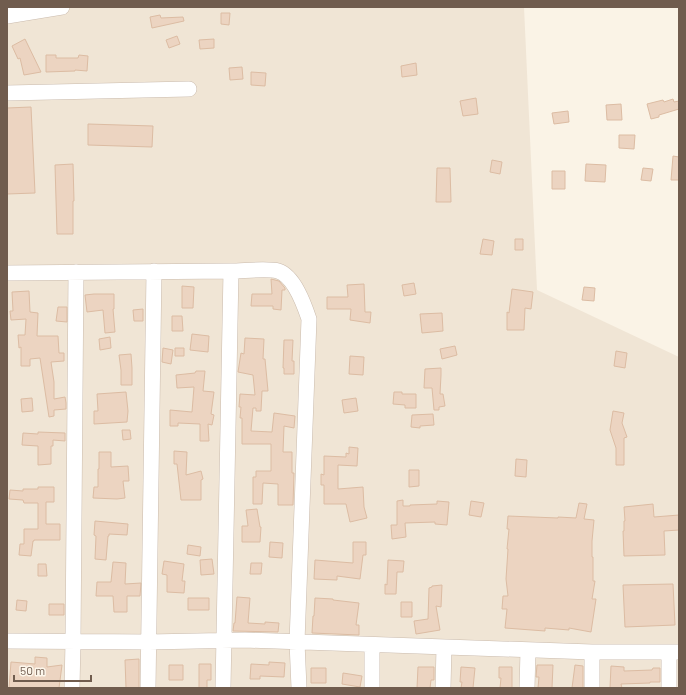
<svg xmlns="http://www.w3.org/2000/svg" width="686" height="695" viewBox="0 0 686 695" font-family="Barlow,sans-serif">
  <style>
    .residential { fill: #f0e5d5 }
    .building { fill: #ecd4c1; stroke: #dcbca3 }
    .lines { fill: none; stroke-linecap: round; stroke-linejoin: round }
    .minor-casing { stroke: #cabbad; stroke-width: 16 }
    .minor { stroke: #fff; stroke-width: 15 }
  </style>
  <rect width="100%" height="100%" fill="#faf3e6"/>
  <!-- residential -->
  <path class="residential" d="M 7,7 L 524,7 L 537,290 L 679,357 L 679,688 L 7,688 Z"/>
  <!-- building -->
  <path class="building" d="M 221,13 L 230,13 L 229,25 L 221,24 Z
    M 160,15 L 161,18 L 183,17 L 184,21 L 152,28 L 150,17 Z
    M 177,36 L 180,44 L 169,48 L 166,40 Z
    M 25,39 L 41,72 L 24,75 L 20,58 L 18,59 L 12,46 Z
    M 214,39 L 214,48 L 200,49 L 199,40 Z
    M 46,55 L 56,55 L 56,58 L 78,58 L 79,55 L 88,56 L 87,71 L 75,70 L 75,71 L 46,72 Z
    M 416,63 L 417,75 L 402,77 L 401,66 Z
    M 242,67 L 243,79 L 230,80 L 229,68 Z
    M 251,72 L 266,73 L 265,86 L 251,85 Z
    M 476,98 L 478,114 L 463,116 L 460,101 Z
    M 673,99 L 674,102 L 679,101 L 679,109 L 659,115 L 659,117 L 651,119 L 647,104 L 663,100 L 664,102 Z
    M 621,104 L 622,120 L 607,120 L 606,105 Z
    M 31,107 L 35,193 L 7,194 L 7,108 Z
    M 568,111 L 569,122 L 554,124 L 552,113 Z
    M 88,124 L 153,126 L 152,147 L 88,145 Z
    M 619,135 L 635,135 L 634,149 L 619,148 Z
    M 673,156 L 679,157 L 679,180 L 671,180 Z
    M 492,160 L 502,162 L 500,174 L 490,172 Z
    M 73,164 L 74,201 L 73,201 L 73,234 L 57,234 L 55,165 Z
    M 586,164 L 606,165 L 605,182 L 585,181 Z
    M 437,168 L 450,168 L 451,202 L 436,202 Z
    M 643,168 L 653,169 L 651,181 L 641,180 Z
    M 552,171 L 565,171 L 565,189 L 552,189 Z
    M 483,239 L 494,241 L 492,255 L 480,254 Z
    M 515,239 L 523,239 L 523,250 L 515,250 Z
    M 271,279 L 279,281 L 285,288 L 285,290 L 282,290 L 281,310 L 273,309 L 273,306 L 251,306 L 252,294 L 272,294 Z
    M 414,283 L 416,294 L 404,296 L 402,285 Z
    M 364,284 L 365,312 L 371,312 L 370,323 L 350,320 L 351,309 L 327,309 L 327,297 L 348,297 L 347,285 Z
    M 182,286 L 194,287 L 193,308 L 182,308 Z
    M 584,287 L 595,288 L 594,301 L 582,300 Z
    M 512,289 L 533,292 L 531,309 L 525,308 L 524,330 L 507,330 L 507,312 L 509,313 Z
    M 29,291 L 30,312 L 38,313 L 37,336 L 58,336 L 59,353 L 64,353 L 64,361 L 51,362 L 54,382 L 54,399 L 65,397 L 66,403 L 66,409 L 54,410 L 54,416 L 49,417 L 40,358 L 30,359 L 30,366 L 21,366 L 21,347 L 19,348 L 18,335 L 25,335 L 26,319 L 11,320 L 10,311 L 13,311 L 12,292 Z
    M 94,294 L 114,294 L 114,309 L 113,309 L 115,332 L 105,333 L 103,310 L 87,312 L 85,295 Z
    M 58,307 L 67,307 L 67,322 L 56,321 Z
    M 143,309 L 143,321 L 134,321 L 133,310 Z
    M 442,313 L 443,331 L 422,333 L 420,314 Z
    M 172,316 L 182,316 L 183,331 L 172,331 Z
    M 192,334 L 209,336 L 208,352 L 190,350 Z
    M 110,337 L 111,348 L 100,350 L 99,339 Z
    M 245,338 L 264,339 L 263,359 L 265,359 L 268,391 L 262,391 L 261,411 L 256,411 L 256,408 L 253,408 L 251,431 L 272,432 L 274,413 L 295,416 L 294,428 L 284,426 L 283,452 L 292,452 L 292,473 L 294,473 L 293,505 L 278,505 L 278,484 L 263,483 L 262,504 L 253,504 L 253,477 L 256,477 L 256,471 L 271,471 L 271,444 L 242,444 L 242,418 L 240,418 L 241,407 L 239,407 L 240,394 L 255,395 L 253,375 L 238,372 L 241,353 L 244,354 Z
    M 284,340 L 293,340 L 292,361 L 294,361 L 294,374 L 284,374 L 284,368 L 283,368 Z
    M 455,346 L 457,355 L 442,359 L 440,349 Z
    M 163,348 L 173,350 L 171,364 L 162,362 Z
    M 175,348 L 184,348 L 184,356 L 175,356 Z
    M 616,351 L 627,353 L 625,368 L 614,366 Z
    M 131,354 L 132,368 L 132,385 L 121,385 L 121,370 L 119,355 Z
    M 350,356 L 364,357 L 363,375 L 349,374 Z
    M 441,368 L 441,375 L 440,394 L 443,394 L 445,406 L 439,407 L 439,410 L 434,410 L 432,388 L 424,388 L 425,369 Z
    M 196,371 L 205,371 L 203,391 L 214,392 L 211,414 L 214,415 L 212,425 L 208,424 L 209,441 L 200,441 L 200,424 L 178,423 L 178,426 L 170,426 L 170,410 L 192,412 L 194,387 L 177,388 L 176,375 L 195,373 Z
    M 126,392 L 128,411 L 127,422 L 94,424 L 94,411 L 98,411 L 97,394 Z
    M 394,392 L 402,392 L 402,394 L 416,394 L 416,408 L 405,408 L 405,405 L 393,404 Z
    M 32,398 L 33,411 L 22,412 L 21,399 Z
    M 356,398 L 358,411 L 344,413 L 342,400 Z
    M 613,411 L 624,413 L 622,423 L 627,437 L 624,438 L 624,465 L 616,465 L 616,448 L 610,430 Z
    M 433,414 L 434,425 L 420,426 L 420,428 L 411,427 L 412,415 Z
    M 122,430 L 130,430 L 131,439 L 123,440 Z
    M 38,432 L 65,433 L 65,441 L 53,440 L 53,446 L 51,446 L 51,464 L 38,465 L 38,446 L 22,445 L 23,433 L 38,434 Z
    M 349,447 L 358,448 L 357,466 L 338,465 L 338,489 L 363,487 L 364,507 L 367,518 L 350,522 L 346,504 L 324,504 L 324,485 L 321,485 L 321,474 L 324,475 L 324,456 L 346,457 L 346,453 L 349,454 Z
    M 174,451 L 187,452 L 186,475 L 201,471 L 203,479 L 201,480 L 201,500 L 181,500 L 177,464 L 174,464 Z
    M 99,452 L 111,452 L 111,467 L 128,466 L 129,481 L 123,481 L 125,498 L 117,499 L 93,498 L 94,487 L 98,487 L 98,469 L 99,469 Z
    M 516,459 L 527,460 L 526,477 L 515,476 Z
    M 409,470 L 419,470 L 419,486 L 409,487 Z
    M 38,487 L 54,487 L 54,502 L 46,502 L 46,524 L 60,524 L 60,540 L 34,540 L 34,541 L 33,541 L 31,556 L 19,555 L 20,544 L 24,544 L 24,529 L 38,529 L 38,503 L 24,503 L 23,500 L 9,499 L 10,490 L 23,491 L 23,489 L 38,489 Z
    M 403,500 L 403,506 L 410,506 L 410,505 L 437,504 L 437,501 L 449,502 L 447,525 L 435,524 L 435,522 L 405,523 L 406,537 L 392,539 L 391,525 L 397,525 L 397,501 Z
    M 471,501 L 484,503 L 481,517 L 469,515 Z
    M 579,503 L 587,504 L 584,519 L 594,520 L 592,541 L 592,557 L 593,557 L 593,581 L 595,581 L 592,599 L 596,599 L 591,632 L 569,628 L 569,630 L 545,628 L 545,631 L 505,628 L 507,609 L 502,609 L 503,596 L 508,596 L 506,579 L 508,549 L 507,549 L 509,529 L 507,529 L 508,516 L 558,518 L 558,517 L 576,518 Z
    M 653,504 L 654,517 L 679,515 L 679,530 L 664,531 L 665,555 L 624,556 L 623,531 L 624,531 L 624,521 L 625,521 L 624,507 Z
    M 257,509 L 260,527 L 261,527 L 260,542 L 242,542 L 242,526 L 248,526 L 246,510 Z
    M 95,521 L 128,524 L 127,535 L 109,534 L 109,536 L 108,536 L 106,560 L 95,559 L 96,536 L 94,535 Z
    M 270,542 L 283,543 L 282,558 L 269,557 Z
    M 353,542 L 366,542 L 366,555 L 363,555 L 360,579 L 337,576 L 337,580 L 314,579 L 315,560 L 353,563 Z
    M 188,545 L 201,547 L 200,556 L 187,554 Z
    M 212,559 L 214,574 L 201,575 L 200,560 Z
    M 388,560 L 404,561 L 403,572 L 397,572 L 396,594 L 385,594 L 385,584 L 387,585 Z
    M 164,561 L 184,564 L 182,581 L 185,581 L 184,593 L 167,592 L 167,575 L 162,574 Z
    M 113,562 L 126,563 L 125,584 L 141,583 L 140,596 L 127,596 L 127,612 L 114,612 L 113,596 L 96,596 L 97,582 L 111,582 Z
    M 251,563 L 262,563 L 261,574 L 250,574 Z
    M 38,564 L 46,564 L 47,576 L 38,576 Z
    M 673,584 L 675,625 L 625,627 L 623,585 Z
    M 442,585 L 441,607 L 436,606 L 440,630 L 416,634 L 414,621 L 428,619 L 429,588 L 432,587 L 432,586 Z
    M 237,597 L 250,598 L 248,623 L 265,624 L 265,622 L 279,623 L 278,632 L 233,631 L 234,623 L 235,623 Z
    M 188,598 L 209,598 L 209,610 L 188,610 Z
    M 315,598 L 333,599 L 333,600 L 359,603 L 356,625 L 359,625 L 359,635 L 312,633 L 313,616 L 314,616 Z
    M 17,600 L 27,601 L 26,611 L 16,610 Z
    M 401,602 L 412,602 L 412,617 L 401,617 Z
    M 49,604 L 64,604 L 64,615 L 49,615 Z
    M 35,657 L 47,658 L 47,667 L 62,665 L 59,688 L 9,688 L 11,662 L 35,664 Z
    M 139,659 L 139,688 L 126,688 L 125,660 Z
    M 269,662 L 285,663 L 284,677 L 260,676 L 260,679 L 250,679 L 251,664 L 269,665 Z
    M 199,664 L 211,664 L 211,680 L 207,680 L 207,688 L 199,688 Z
    M 169,665 L 183,665 L 183,680 L 169,680 Z
    M 537,665 L 553,665 L 552,688 L 538,688 L 539,677 L 536,677 Z
    M 575,665 L 583,666 L 583,688 L 572,688 Z
    M 611,666 L 624,667 L 624,671 L 652,670 L 653,668 L 660,668 L 660,682 L 650,682 L 650,683 L 621,684 L 622,688 L 610,688 Z
    M 418,667 L 434,667 L 434,680 L 431,680 L 430,688 L 417,688 Z
    M 461,667 L 475,668 L 473,688 L 461,688 L 462,682 L 460,682 Z
    M 499,667 L 512,667 L 512,688 L 500,688 L 501,678 L 499,678 Z
    M 311,668 L 326,668 L 326,683 L 311,683 Z
    M 343,673 L 362,676 L 360,687 L 342,684 Z"/>
  <g class="lines">
    <!-- minor casing -->
    <g class="minor-casing">
      <path id="minor" d="M 7,16 L 62,7
        M 7,93 L 189,89
        M 7,273 L 231,271 C 243,271 268,268 278,271 C 294,276 304,304 309,319 L 297,642 L 299,688
        M 7,641 L 149,642 L 245,640 L 592,652 L 679,652
        M 669,652 L 669,688
        M 72,688 L 73,641 L 76,272
        M 148,688 L 154,271
        M 223,688 L 231,271
        M 372,688 L 372,645
        M 443,688 L 444,647
        M 527,688 L 528,650
        M 592,688 L 592,652"/>
    </g>
    <!-- minor -->
    <use href="#minor" class="minor"/>
  </g>
  <!-- border -->
  <rect width="686" height="695" fill="none" stroke="#705c4e" stroke-width="16"/>
  <!-- scale -->
  <path d="M14 675v6h77v-6" fill="none" stroke="#705c4e" stroke-width="2"/>
  <text x="20" y="675" font-size="12" fill="#705c4e" stroke="#fdf7ec" stroke-width="3" paint-order="stroke">50 m</text>
</svg>
